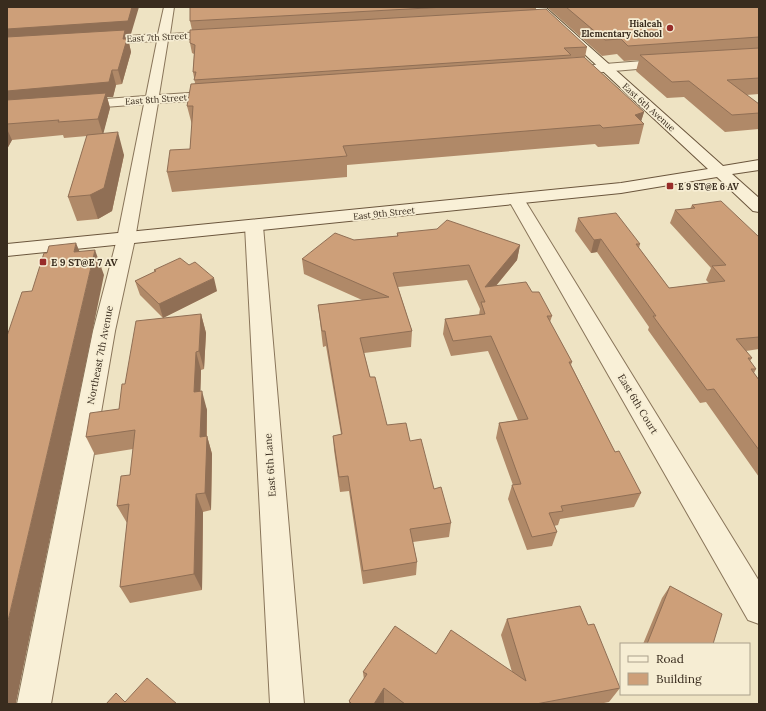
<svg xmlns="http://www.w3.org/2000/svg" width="766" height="711" viewBox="0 0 766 711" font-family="Lora,serif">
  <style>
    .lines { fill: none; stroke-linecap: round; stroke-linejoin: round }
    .street-casing { stroke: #89755a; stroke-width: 2 }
    .secondary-casing { stroke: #6b563d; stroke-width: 2 }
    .street { fill: #f9f0d7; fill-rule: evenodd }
    .secondary { fill: #f9f0d7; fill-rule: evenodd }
    .wall { fill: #b08968 }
    .shaded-wall { fill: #906f55 }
    .building { fill: #cd9f79; stroke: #906f55 }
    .poi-dot { fill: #982c29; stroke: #f6edd3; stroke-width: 1.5 }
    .labels { text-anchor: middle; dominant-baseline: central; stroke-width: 3.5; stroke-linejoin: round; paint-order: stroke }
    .far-poi-label { font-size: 9px; font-weight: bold; fill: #392c1e; stroke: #f6edd3; text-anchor: end }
    .far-street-label { font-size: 9px; fill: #392c1e; stroke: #f6edd3 }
    .poi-label { font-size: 10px; font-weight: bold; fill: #392c1e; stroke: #f6edd3; text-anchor: start }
    .street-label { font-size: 10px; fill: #392c1e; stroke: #f6edd3 }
  </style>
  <rect width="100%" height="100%" fill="#eee3c3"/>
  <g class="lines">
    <!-- street casing -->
    <g class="street-casing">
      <path id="street" d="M 164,7 L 174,7 L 170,34 L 219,31 L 224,34 L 219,37 L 168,40 L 159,95 L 219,91 L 226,95 L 219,99 L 158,103 L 135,239 L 115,331 L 51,704 L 17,704 L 93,331 L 117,239 L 144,104 L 78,109 L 73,108 L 71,105 L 73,102 L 78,101 L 146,96 L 157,41 L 98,44 L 92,41 L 98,38 L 158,34 Z
        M 668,59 L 672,60 L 674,63 L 672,66 L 567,75 L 561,71 L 567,67 Z
        M 516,194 L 522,195 L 524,199 L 759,581 L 759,624 L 748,620 L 508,199 L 510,195 Z
        M 254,221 L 260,222 L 263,226 L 304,704 L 270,704 L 245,226 L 248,222 Z"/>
    </g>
    <!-- secondary casing -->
    <g class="secondary-casing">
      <path id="secondary" d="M 534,7 L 545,7 L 723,166 L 759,160 L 759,170 L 732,174 L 759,198 L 759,212 L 753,211 L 717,177 L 621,193 L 7,256 L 7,244 L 621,183 L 708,169 Z"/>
    </g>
    <!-- street -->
    <use href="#street" class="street"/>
    <!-- secondary -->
    <use href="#secondary" class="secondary"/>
  </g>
  <!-- wall -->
  <path class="wall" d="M 7,7 L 131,34 L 127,34 L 131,52 L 122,84 L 116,85 L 113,97 L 107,97 L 110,108 L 103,133 L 124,155 L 112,211 L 98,219 L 77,221 L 68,197 L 87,136 L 64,138 L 63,135 L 12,140 L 7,149 Z
    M 186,7 L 536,7 L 535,10 L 587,47 L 585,57 L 570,58 L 644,112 L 641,121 L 644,124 L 639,144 L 598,147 L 595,144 L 347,165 L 347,177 L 172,192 L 167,172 L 190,149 L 192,125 L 187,106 L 195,83 L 193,72 L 194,54 L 192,53 L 190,43 L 192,30 L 190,21 L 190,7 Z
    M 548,7 L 759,7 L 759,94 L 746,95 L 759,104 L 759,129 L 725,132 L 684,97 L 667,98 L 636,71 L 639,60 L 624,61 L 617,54 L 602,56 L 548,8 Z
    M 692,205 L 759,237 L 759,349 L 746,351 L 752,358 L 750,361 L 756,369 L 754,373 L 759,380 L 759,477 L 706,402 L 700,403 L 648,330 L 649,327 L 597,252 L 591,253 L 575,231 L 578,218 L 640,244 L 639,248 L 669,288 L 709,283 L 706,280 L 711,268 L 670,223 L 675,210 L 690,209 Z
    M 397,233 L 520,245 L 517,260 L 496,286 L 532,292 L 552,316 L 550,322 L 572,362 L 571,365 L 615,452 L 641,493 L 634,507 L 560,519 L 558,525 L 554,526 L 557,532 L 552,546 L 527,550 L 508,499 L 512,485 L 513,485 L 496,438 L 499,423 L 518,420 L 488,351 L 451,356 L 443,334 L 445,319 L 479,315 L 480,309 L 467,280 L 398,287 L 412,331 L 411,347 L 364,353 L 370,377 L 387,425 L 410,441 L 451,523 L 449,537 L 413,542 L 417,562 L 416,575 L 363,584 L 349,491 L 340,492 L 334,450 L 333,436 L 341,434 L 326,346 L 323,347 L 318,305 L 362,300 L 304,274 L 302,259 L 354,240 L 397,236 Z
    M 154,270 L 217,291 L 163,318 L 140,295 L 135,281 L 155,272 Z
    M 201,314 L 206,333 L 204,369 L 201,370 L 200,392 L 207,410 L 207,436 L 212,454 L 211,510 L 203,512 L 202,590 L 130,603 L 120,587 L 127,523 L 117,506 L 130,475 L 133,449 L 95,455 L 86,437 L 119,409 L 125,384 Z
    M 670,586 L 713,644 L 643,644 L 662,598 Z
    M 507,619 L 588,625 L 620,688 L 609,702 L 599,704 L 386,704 L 384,703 L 383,704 L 349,704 L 349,701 L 364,680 L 363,672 L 436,654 L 512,672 L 501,635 Z"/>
  <!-- shaded-wall -->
  <path class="shaded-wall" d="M 132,7 L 139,7 L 131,34 L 127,34 L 131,52 L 122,84 L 118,70 L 7,43 L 7,29 Z
    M 112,70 L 116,85 L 113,97 L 107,97 L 110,108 L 103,135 L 98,119 L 7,106 L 7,91 Z
    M 644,112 L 640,125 L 635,115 Z
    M 7,129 L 12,140 L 7,149 Z
    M 118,132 L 124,155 L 112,211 L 98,219 L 90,195 Z
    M 601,239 L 597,252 L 591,253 L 594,240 Z
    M 76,243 L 86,267 L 74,252 Z
    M 520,245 L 517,260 L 484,300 L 485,287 Z
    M 95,250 L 104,275 L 16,703 L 17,704 L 7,704 L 7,625 Z
    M 214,278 L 217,291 L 163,318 L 159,304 Z
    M 201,314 L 206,333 L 204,369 L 199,351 Z
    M 196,352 L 201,370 L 200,410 L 194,392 Z
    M 202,391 L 207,410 L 206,440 L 207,436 L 212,454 L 211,510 L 205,493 L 200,437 Z
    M 196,494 L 203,512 L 202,590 L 194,574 Z
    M 384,688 L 384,703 L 383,704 L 374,704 Z"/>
  <!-- building -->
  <path class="building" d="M 7,7 L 132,7 L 128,21 L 7,29 Z
    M 190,7 L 445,7 L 190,21 Z
    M 566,7 L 759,7 L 759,37 L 628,46 L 621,39 L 605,40 Z
    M 546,9 L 587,47 L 564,48 L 571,55 L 194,80 L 196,72 L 193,72 L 195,45 L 190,43 L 190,30 Z
    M 125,30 L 123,39 L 127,39 L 118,70 L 112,70 L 109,82 L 7,91 L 7,37 Z
    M 759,48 L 759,78 L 727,80 L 759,104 L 759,113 L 732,115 L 689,81 L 672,82 L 640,55 Z
    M 584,57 L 644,112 L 635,115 L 644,124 L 603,128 L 600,125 L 343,146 L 347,156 L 167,172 L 170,150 L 190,149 L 193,106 L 187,106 L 191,84 Z
    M 106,93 L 98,119 L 58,122 L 59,120 L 7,124 L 7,100 Z
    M 118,132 L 104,188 L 90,195 L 68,197 L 87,135 Z
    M 721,201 L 759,237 L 759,337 L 736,339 L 752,358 L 748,358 L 756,369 L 751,369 L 759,380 L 759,450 L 714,389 L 707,390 L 653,316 L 656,316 L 601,239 L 594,240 L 578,218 L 616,213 L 640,244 L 636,244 L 669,288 L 725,281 L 712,266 L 726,265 L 675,210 L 695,208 L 692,205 Z
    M 447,220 L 520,245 L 485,287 L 526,282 L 532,292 L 539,292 L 552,316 L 547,316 L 572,362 L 569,362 L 615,452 L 619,451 L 641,493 L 561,506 L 563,511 L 549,513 L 557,532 L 532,537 L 512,485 L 521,484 L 499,423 L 528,419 L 491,336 L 453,341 L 445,319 L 485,314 L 481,302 L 485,302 L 469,265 L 393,273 L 412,331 L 360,338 L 370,377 L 375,377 L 387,425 L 406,423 L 410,441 L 421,439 L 434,489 L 441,487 L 451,523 L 410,529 L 417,562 L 363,571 L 348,476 L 339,477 L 333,436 L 342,434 L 325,331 L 322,331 L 318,305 L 389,297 L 302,259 L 335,233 L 354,240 L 398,236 L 397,233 L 437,229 Z
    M 76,243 L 74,252 L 95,250 L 7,625 L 7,336 L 22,292 L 32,291 L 44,253 L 47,253 L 49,246 Z
    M 180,258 L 189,265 L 195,262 L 214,278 L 159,304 L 135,281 L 156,271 L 154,270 Z
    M 201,314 L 199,351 L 196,352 L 194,392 L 202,391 L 200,437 L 207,436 L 205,493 L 196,494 L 194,574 L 120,587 L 129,504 L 117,506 L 121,476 L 130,475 L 135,430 L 86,437 L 90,413 L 119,409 L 122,384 L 125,384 L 136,321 Z
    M 670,586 L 722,614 L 713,644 L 647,644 Z
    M 580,606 L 588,625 L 594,624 L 620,688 L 536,704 L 405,704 L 384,688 L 374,704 L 352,704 L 349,701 L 367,674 L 363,672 L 395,626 L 436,654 L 451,630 L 526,681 L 507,619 Z
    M 147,678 L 177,704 L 106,704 L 116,693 L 125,702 Z"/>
  <!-- markers -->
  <g class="poi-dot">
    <circle cx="670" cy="28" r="4"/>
    <rect x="666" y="182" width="8" height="8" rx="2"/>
    <rect x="39" y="258" width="8" height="8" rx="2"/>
  </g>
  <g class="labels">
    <!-- far-poi labels -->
    <g class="far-poi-label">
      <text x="662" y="23">Hialeah<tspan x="662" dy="10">Elementary School</tspan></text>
      <text x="678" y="186" text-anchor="start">E 9 ST@E 6 AV</text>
    </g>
    <!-- far-street labels -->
    <g class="far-street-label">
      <text transform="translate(157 37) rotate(-3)">East 7th Street</text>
      <text transform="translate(156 99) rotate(-4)">East 8th Street</text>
      <text transform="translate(649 107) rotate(42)">East 6th Avenue</text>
      <text transform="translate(384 213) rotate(-6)">East 9th Street</text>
    </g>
    <!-- poi labels -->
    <g class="poi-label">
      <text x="51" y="262">E 9 ST@E 7 AV</text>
    </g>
    <!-- street labels -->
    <g class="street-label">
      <text transform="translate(100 355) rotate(-79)">Northeast 7th Avenue</text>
      <text transform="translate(638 404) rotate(59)">East 6th Court</text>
      <text transform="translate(270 465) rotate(-94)">East 6th Lane</text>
    </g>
  </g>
  <!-- border -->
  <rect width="766" height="711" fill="none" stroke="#392c1e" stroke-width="16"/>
  <!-- legend -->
  <rect x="620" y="643" width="130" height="52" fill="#f6edd3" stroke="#aaa08b"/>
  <rect x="628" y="656" width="20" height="6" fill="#f9f0d7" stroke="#aaa08b"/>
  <text x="656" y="663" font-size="12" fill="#392c1e">Road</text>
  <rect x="628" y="673" width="20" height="12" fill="#cd9f79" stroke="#aaa08b"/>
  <text x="656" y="683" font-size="12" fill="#392c1e">Building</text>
</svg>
